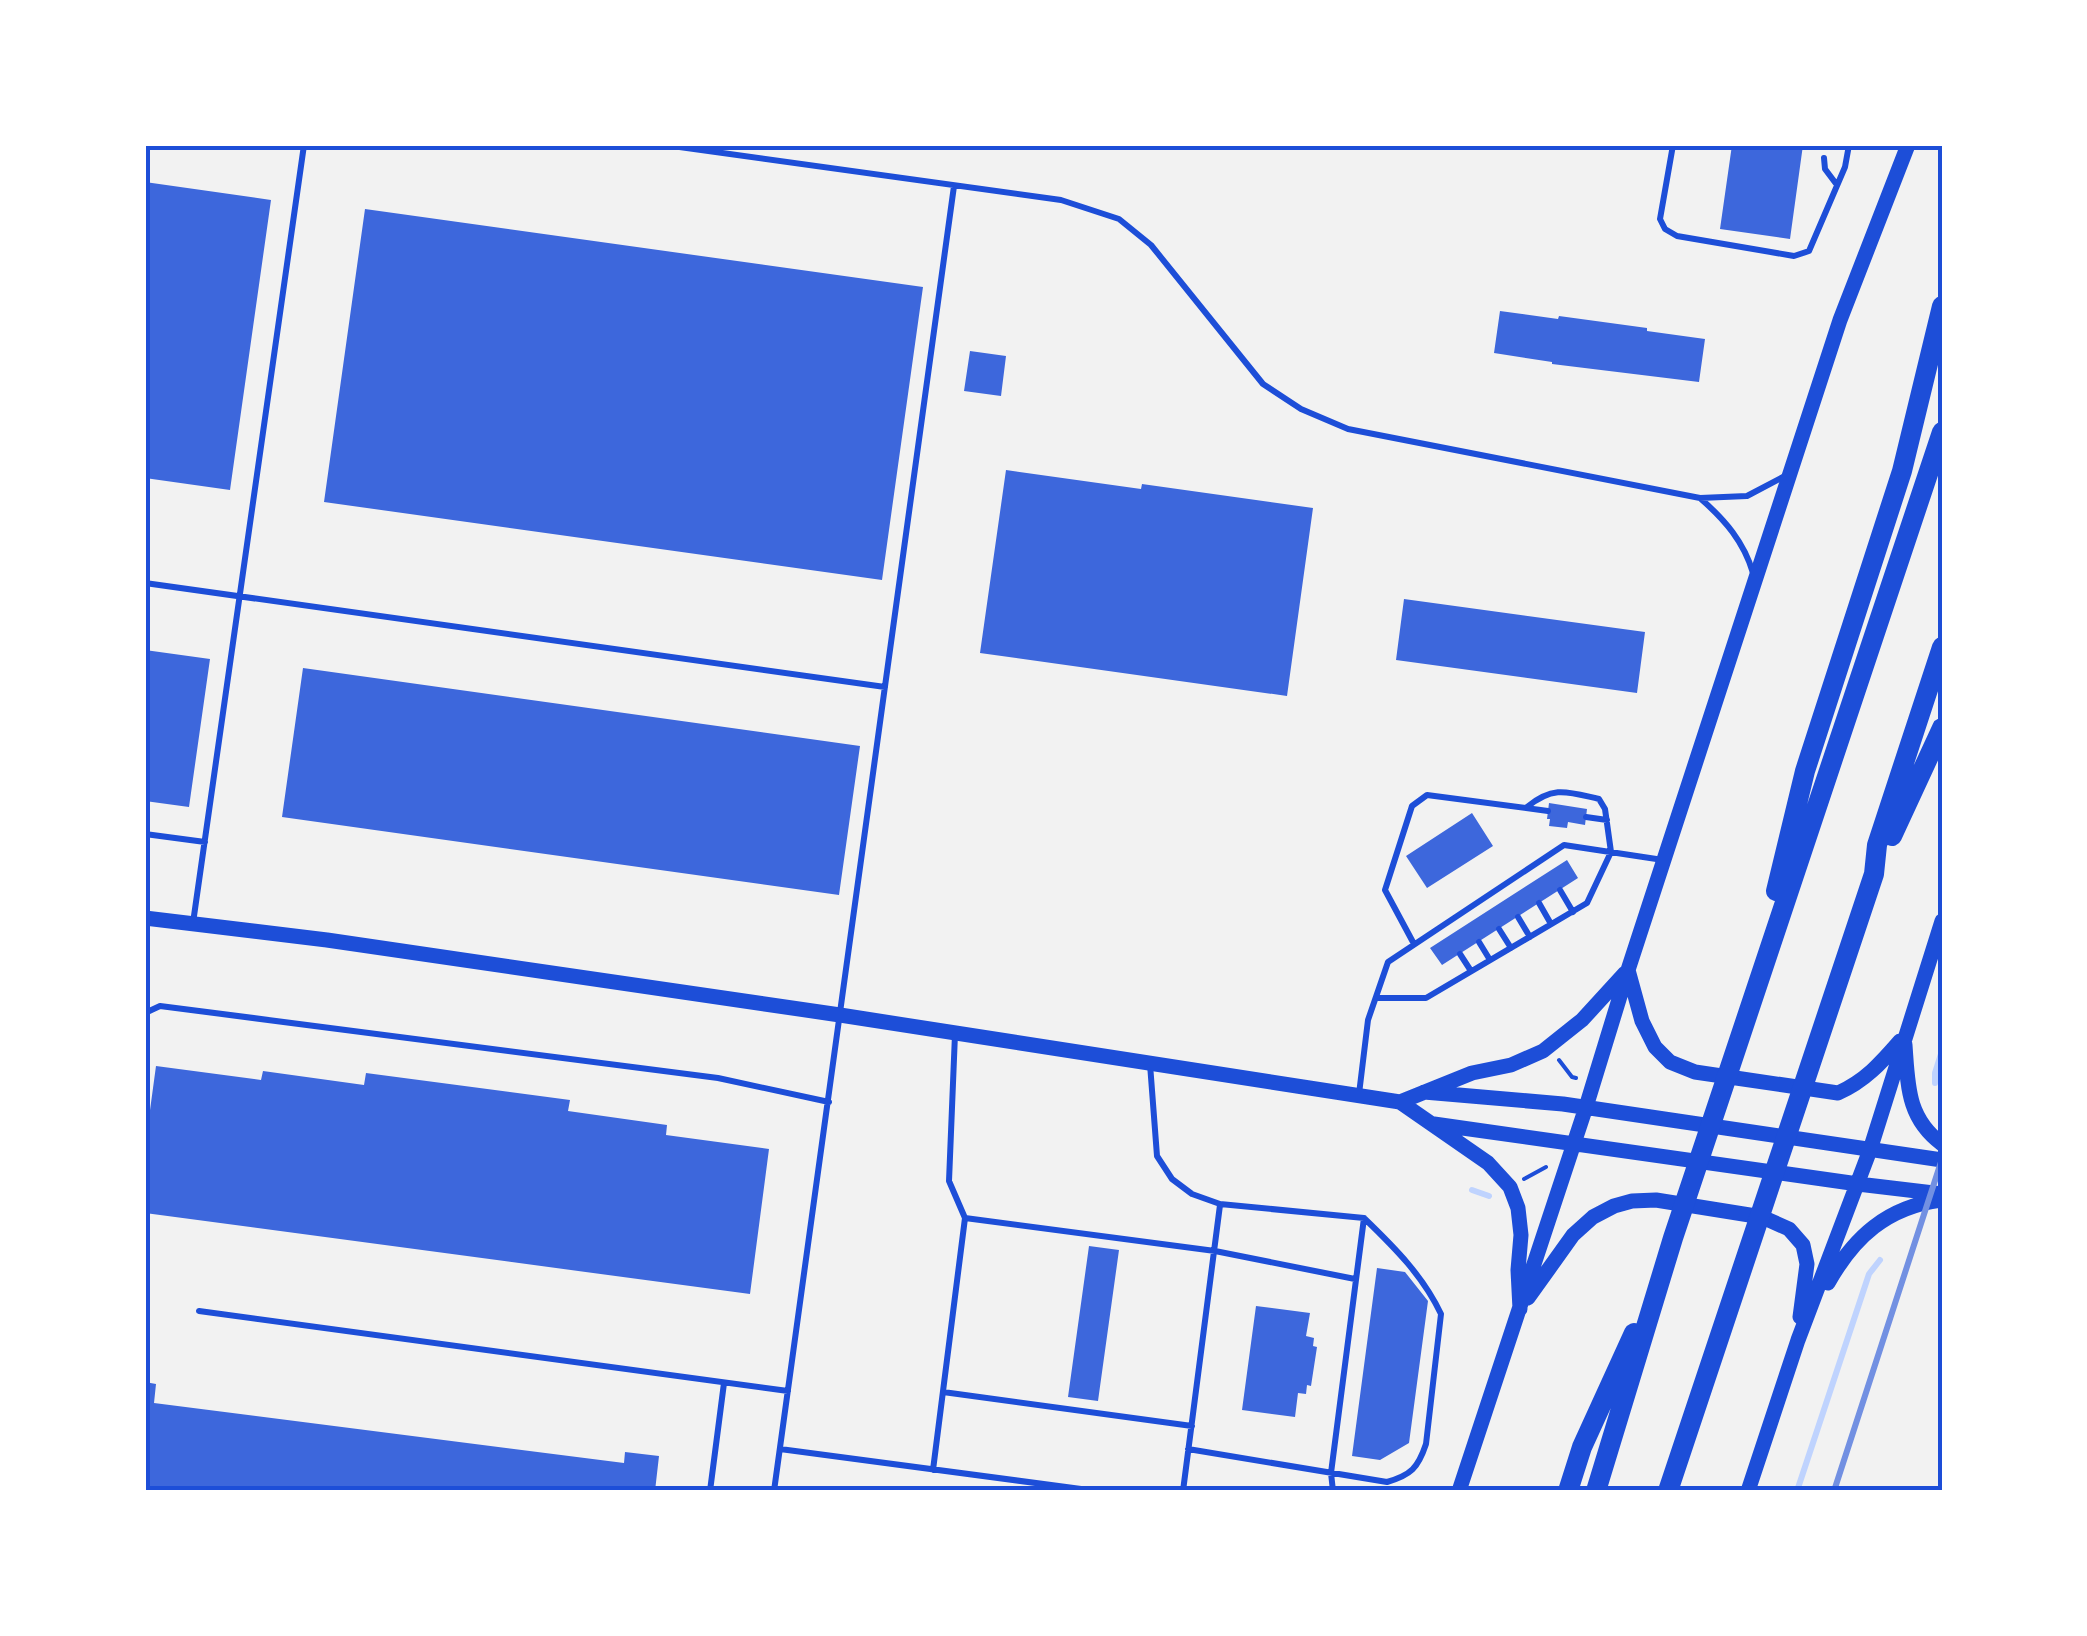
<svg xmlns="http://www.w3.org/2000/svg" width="2087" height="1636" viewBox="0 0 2087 1636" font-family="'Nunito Sans',sans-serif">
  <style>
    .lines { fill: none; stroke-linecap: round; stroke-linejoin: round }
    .stream { stroke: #bfd3fe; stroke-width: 6 }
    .building { fill: #3d67dc }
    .path { stroke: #1d4ed8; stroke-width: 4 }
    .service { stroke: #1d4ed8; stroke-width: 6 }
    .secondary { stroke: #1d4ed8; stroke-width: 15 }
    .motorway { stroke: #1d4ed8; stroke-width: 20 }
    .rail { stroke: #7290e2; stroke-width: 6 }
    .neatline { fill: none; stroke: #1d4ed8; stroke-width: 4 }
  </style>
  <rect width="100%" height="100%" fill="#f2f2f2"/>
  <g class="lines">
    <!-- stream -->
    <path class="stream" d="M 1935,1083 L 1935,1073 L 1942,1051
      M 1472,1190 L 1489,1196
      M 1797,1491 L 1869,1274 L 1880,1260"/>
  </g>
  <!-- building -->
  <path class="building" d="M 1732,145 L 1803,145 L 1790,239 L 1720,229 Z
    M 145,182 L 271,200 L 230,490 L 145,478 Z
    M 365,209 L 923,287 L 882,580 L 324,502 Z
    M 1500,311 L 1558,319 L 1559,316 L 1647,328 L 1647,331 L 1705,339 L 1699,382 L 1552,364 L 1552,362 L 1494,353 Z
    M 970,351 L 1006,356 L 1001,396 L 964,391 Z
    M 1006,470 L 1141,489 L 1142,484 L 1313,508 L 1287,696 L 980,653 Z
    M 1404,599 L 1645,632 L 1637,693 L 1396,660 Z
    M 145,650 L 210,659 L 189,807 L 145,801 Z
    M 303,668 L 860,746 L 839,895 L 282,817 Z
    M 1549,803 L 1587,809 L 1585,825 L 1568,822 L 1567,828 L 1549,826 L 1550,819 L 1547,819 Z
    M 1472,813 L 1493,846 L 1427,888 L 1406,856 Z
    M 1567,860 L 1578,878 L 1442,965 L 1430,948 Z
    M 156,1066 L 261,1080 L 263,1071 L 364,1085 L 366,1073 L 570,1100 L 568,1111 L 667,1125 L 666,1135 L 769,1149 L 750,1294 L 145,1213 L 145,1147 Z
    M 1089,1246 L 1119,1250 L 1098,1401 L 1068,1397 Z
    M 1377,1268 L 1405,1272 L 1428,1301 L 1409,1443 L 1380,1460 L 1352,1456 Z
    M 1256,1306 L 1310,1313 L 1306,1336 L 1314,1338 L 1313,1346 L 1317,1347 L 1311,1386 L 1307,1385 L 1306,1394 L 1298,1393 L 1295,1417 L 1242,1410 Z
    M 145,1382 L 156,1384 L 154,1403 L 624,1463 L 625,1452 L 659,1456 L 655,1491 L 145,1491 Z"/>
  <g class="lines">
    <!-- path -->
    <path class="path" d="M 1559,1060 L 1572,1077 L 1576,1078
      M 1524,1179 L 1546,1167"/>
    <!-- service -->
    <path class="service" d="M 665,145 L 1061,200 L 1119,219 L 1151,245 L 1263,384 L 1301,409 L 1348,429 L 1700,498 L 1747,496 L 1785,476
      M 1673,145 L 1660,219 L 1665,229 L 1677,236 L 1794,256 L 1809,251 L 1845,167 L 1849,145
      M 1824,158 L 1825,169 L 1837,185
      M 1701,499 C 1725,520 1744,542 1753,573
      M 145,583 L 885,687
      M 1586,817 L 1607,820
      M 145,834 L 205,842
      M 1560,890 L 1573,912
      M 1539,903 L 1551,924
      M 1518,917 L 1530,937
      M 193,923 L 304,145
      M 1499,929 L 1511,948
      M 1479,942 L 1490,960
      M 1414,944 L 1385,890 L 1412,806 L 1427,795 L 1548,811
      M 1460,954 L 1471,971
      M 1376,998 L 1426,998 L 1587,903 L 1611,852 L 1605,809 L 1599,799 C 1568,792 1554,785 1527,807
      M 145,1013 L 160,1006 L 718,1078 L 829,1102
      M 1150,1064 L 1157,1156 L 1172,1179 L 1192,1194 L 1220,1204 L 1364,1218 L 1331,1473 L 1333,1491
      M 1359,1094 L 1368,1020 L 1388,962 L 1564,845 L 1663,860
      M 965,1218 L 1215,1251 L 1355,1279
      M 199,1311 L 788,1391
      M 943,1392 L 1192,1426
      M 780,1449 L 1096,1491
      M 1188,1449 L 1387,1482 C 1411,1475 1418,1468 1426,1444 L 1441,1314 C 1423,1276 1395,1248 1365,1219
      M 933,1470 L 965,1218 L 949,1181 L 955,1034
      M 710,1491 L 724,1383
      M 774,1491 L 954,186
      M 1183,1491 L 1220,1205"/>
    <!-- secondary -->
    <path class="secondary" d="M 145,918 L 327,940 L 840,1015 L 1400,1102 L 1488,1163 L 1510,1187 L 1518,1208 L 1521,1235 L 1518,1270 L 1520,1309
      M 1628,970 L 1642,1021 L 1655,1047 L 1670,1062 L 1695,1072 L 1838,1093 C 1865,1081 1881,1063 1900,1041
      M 1905,1045 C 1908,1086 1907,1118 1942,1144
      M 1424,1092 L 1563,1104 L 1942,1160
      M 1400,1102 L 1472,1073 L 1511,1065 L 1543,1051 L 1582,1020 L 1625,973
      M 1434,1124 L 1858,1184 L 1942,1194
      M 1828,1283 C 1854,1237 1887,1207 1941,1200
      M 1528,1298 L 1573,1235 L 1593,1217 L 1614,1206 L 1632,1201 L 1656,1200 L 1762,1217 L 1789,1229 L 1803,1245 L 1807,1264 L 1800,1317
      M 1459,1491 L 1586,1107 L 1628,970 L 1840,320 L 1908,145
      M 1748,1491 L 1798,1340 L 1870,1150 L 1942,921"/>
    <!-- motorway -->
    <path class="motorway" d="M 1892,836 L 1942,728
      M 1776,891 L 1805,771 L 1902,471 L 1942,306
      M 1568,1491 L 1582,1447 L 1634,1333
      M 1596,1491 L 1673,1238 L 1942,432
      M 1668,1491 L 1874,874 L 1877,845 L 1942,647"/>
    <!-- rail -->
    <path class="rail" d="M 1834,1491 L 1942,1159"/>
  </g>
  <!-- border -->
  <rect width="2087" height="1636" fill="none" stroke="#ffffff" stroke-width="295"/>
  <rect x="148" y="148" width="1792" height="1340" class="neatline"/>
</svg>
